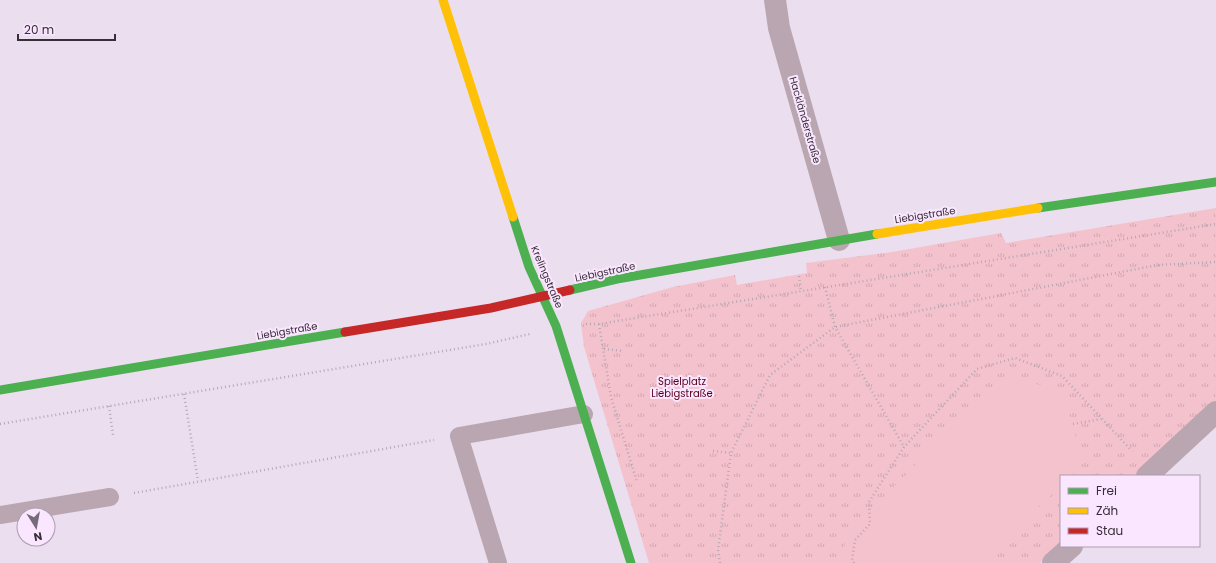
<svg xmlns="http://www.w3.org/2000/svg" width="1216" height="563" viewBox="0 0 1216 563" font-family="Poppins,sans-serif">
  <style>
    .grass { fill: url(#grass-tufts) }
    .pitch { fill: #f4c2cd }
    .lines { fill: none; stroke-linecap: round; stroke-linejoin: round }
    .path { stroke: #b6a8b3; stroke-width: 2.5; stroke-dasharray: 1 3; stroke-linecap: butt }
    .lane { stroke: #b9a6b1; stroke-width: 18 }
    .street { stroke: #b9a6b1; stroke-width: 22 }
    .fast { stroke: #4caf50; stroke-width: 9 }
    .slow { stroke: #ffc107; stroke-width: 9 }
    .jam { stroke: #c62828; stroke-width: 9 }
    .labels { text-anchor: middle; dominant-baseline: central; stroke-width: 4; stroke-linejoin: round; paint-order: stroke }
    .street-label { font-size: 10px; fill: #372e39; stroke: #fae7ff }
    .park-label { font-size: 10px; fill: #590018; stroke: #fae7ff }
  </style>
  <defs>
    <pattern id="grass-tufts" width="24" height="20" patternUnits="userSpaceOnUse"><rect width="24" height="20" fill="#f4c2cd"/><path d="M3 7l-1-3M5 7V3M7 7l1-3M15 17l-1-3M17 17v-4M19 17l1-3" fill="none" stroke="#d2a7b1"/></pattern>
  </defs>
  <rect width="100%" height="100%" fill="#ebdeef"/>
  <!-- grass -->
  <path class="grass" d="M 1216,208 L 1216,401 L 1135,476 L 1061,476 L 1061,544 L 1040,563 L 649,563 L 584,347 L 581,323 L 588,311 L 673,287 L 735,275 L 737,285 L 807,273 L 806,263 L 892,252 L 1001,233 L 1006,243 Z"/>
  <!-- pitch -->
  <path class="pitch" d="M 1014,380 L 1046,386 L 1064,400 L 1073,424 L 1078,448 L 1073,475 L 1061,476 L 1061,486 L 978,563 L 845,563 L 843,550 L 849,533 L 987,391 Z"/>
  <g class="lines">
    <!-- path -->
    <path class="path" d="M 799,276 L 801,291
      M 825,287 L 835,327 L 904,447
      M 586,324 L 599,324 L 1216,224
      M 599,324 L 611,397 L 637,482
      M 604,349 L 623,351
      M 184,394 L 198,481
      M 109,406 L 113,435
      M 0,424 L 486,344 L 530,334
      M 1073,424 L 1101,419
      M 713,451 L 731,453
      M 134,493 L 434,440
      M 720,563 L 718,550 L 731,453 L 770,375 L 835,327 L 1158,265 L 1216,262
      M 854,563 L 852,560 L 855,540 L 870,524 L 869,502 L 904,447 L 977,369 L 1015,358 L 1062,376 L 1132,451"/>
    <!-- lane -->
    <path class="lane" d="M 0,515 L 110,497
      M 498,563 L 459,436 L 584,414"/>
    <!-- street -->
    <path class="street" d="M 775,0 L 779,28 L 839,240
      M 1147,476 L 1216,412
      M 1053,563 L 1072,546"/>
    <!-- fast -->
    <path class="fast" d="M 1038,208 L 1216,182
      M 513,217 L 529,267 L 556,326 L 631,563
      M 570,290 L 617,279 L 877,234
      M 0,390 L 345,332"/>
    <!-- slow -->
    <path class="slow" d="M 443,0 L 513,217
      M 877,234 L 1038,208"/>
    <!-- jam -->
    <path class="jam" d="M 345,332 L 491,308 L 570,290"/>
  </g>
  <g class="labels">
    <!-- street labels -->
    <g class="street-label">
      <text transform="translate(805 120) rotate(74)">Hackländerstraße</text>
      <text transform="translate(925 215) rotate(-9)">Liebigstraße</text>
      <text transform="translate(605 272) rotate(-12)">Liebigstraße</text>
      <text transform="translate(547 277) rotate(67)">Krelingstraße</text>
      <text transform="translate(287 331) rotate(-10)">Liebigstraße</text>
    </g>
    <!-- park labels -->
    <g class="park-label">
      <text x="682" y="381">Spielplatz<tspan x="682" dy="12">Liebigstraße</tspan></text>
    </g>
  </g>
  <!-- legend -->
  <rect x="1060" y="475" width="140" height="72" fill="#fae7ff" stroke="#ac9db0"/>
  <rect x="1068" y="488" width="20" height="6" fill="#4caf50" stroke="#ac9db0"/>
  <text x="1096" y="495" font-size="12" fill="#372e39">Frei</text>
  <rect x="1068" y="508" width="20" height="6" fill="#ffc107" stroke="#ac9db0"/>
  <text x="1096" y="515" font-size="12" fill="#372e39">Zäh</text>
  <rect x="1068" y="528" width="20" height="6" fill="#c62828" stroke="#ac9db0"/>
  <text x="1096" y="535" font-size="12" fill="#372e39">Stau</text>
  <!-- north arrow -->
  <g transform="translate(36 527) rotate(169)"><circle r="19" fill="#fae7ff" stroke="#ac9db0"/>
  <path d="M0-3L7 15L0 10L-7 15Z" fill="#766c79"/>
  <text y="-6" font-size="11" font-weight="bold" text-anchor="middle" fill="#372e39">N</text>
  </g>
  <!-- scale -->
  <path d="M18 34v6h97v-6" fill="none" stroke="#372e39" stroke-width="2"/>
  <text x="24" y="34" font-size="12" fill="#372e39" stroke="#fae7ff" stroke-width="3" paint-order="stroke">20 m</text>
</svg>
